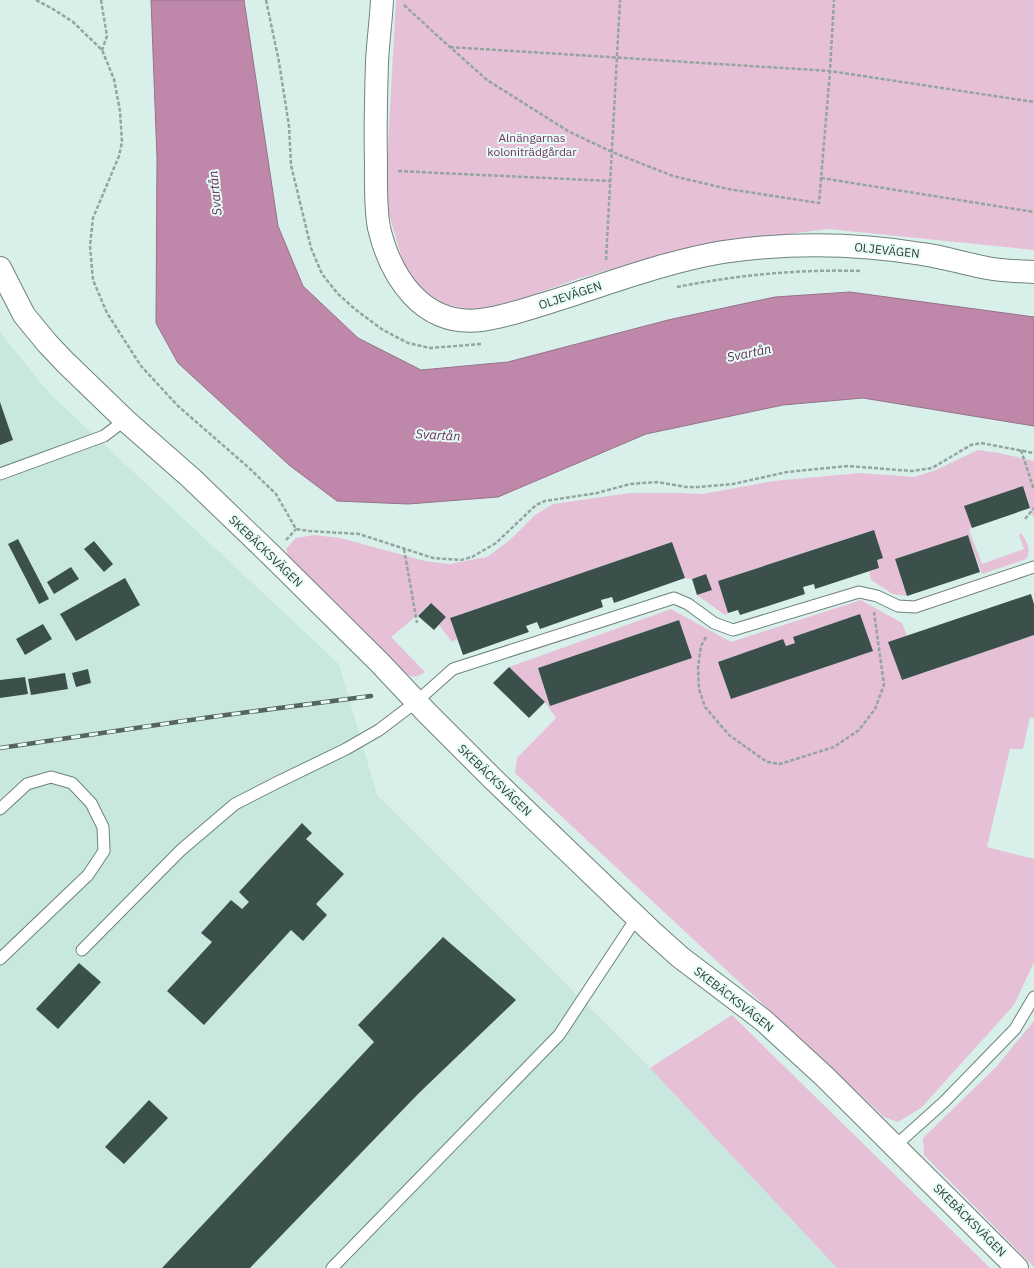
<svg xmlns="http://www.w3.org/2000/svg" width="1034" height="1268" viewBox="0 0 1034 1268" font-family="'IBM Plex Sans',sans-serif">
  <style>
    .built { fill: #c7e7df }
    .green { fill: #e6c0d7; fill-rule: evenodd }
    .water { fill: #bf88ab; stroke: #957289 }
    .building { fill: #3c504b }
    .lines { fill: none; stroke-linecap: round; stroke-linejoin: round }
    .service-casing { stroke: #6e837d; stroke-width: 13 }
    .minor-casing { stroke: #6e837d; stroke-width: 24 }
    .path { stroke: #94a5a0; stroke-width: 2.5; stroke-dasharray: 4 2; stroke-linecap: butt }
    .service { stroke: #fff; stroke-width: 11 }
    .minor { stroke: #fff; stroke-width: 22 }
    .rail-casing { stroke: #57635f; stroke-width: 4.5 }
    .rail { stroke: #e6fdf7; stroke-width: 3; stroke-dasharray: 9; stroke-linecap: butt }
    .labels { text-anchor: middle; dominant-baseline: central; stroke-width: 4; stroke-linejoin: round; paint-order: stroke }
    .park-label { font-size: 12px; fill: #75315f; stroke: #e6fdf7 }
    .street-label { font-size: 12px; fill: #343d3a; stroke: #e6fdf7 }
    .water-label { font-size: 13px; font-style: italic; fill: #6d2a58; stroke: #e6fdf7 }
  </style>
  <rect width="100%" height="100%" fill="#d9f0ea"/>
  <!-- built -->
  <path class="built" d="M 0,332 L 50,394 L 339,664 L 377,795 L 650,1068 L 837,1268 L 0,1268 Z"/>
  <!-- green -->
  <path class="green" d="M 396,0 L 1034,0 L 1034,250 L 828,229 L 700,245 L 580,278 L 495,308 L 467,309 L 444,304 L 418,287 L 403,262 L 388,211 L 387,162 Z
    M 978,450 L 999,453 L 1034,461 L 1034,519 L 1023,486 L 965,506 L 972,528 L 969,530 L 982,564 L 1024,549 L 1019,535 L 1021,533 C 1027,541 1032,551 1026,559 L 982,574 L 968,535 L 895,559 L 907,596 L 893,594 L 871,580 L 869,572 L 879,568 L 877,560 L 873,530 L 718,581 L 728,613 L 725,615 L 697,595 L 712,590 L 706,574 L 692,579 L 685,578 L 672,542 L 450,618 L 457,639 L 452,642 L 439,625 L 446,617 L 430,603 C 418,616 404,626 391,637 L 425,672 C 414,681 407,675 397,669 L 291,565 L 286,549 L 296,538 L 314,535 L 340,538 L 425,561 L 449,564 L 487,557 L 510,540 L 535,515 L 553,504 L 630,493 L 678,493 L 703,494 L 773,481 L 860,473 L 914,477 L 936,470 Z
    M 861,600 L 902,623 L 907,636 L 889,643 L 902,680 L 1034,635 L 1034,718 L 1030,717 L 1023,749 L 1010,749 L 987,847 L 1034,859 L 1034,962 L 1014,1005 L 921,1108 L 898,1122 L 884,1117 L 515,773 L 517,758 L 556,718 L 545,702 L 509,667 L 671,609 L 731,642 ZM 860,614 L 872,651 L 731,699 L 718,662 L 783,639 L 786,646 L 795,643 L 793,637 ZM 679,620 L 692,658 L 550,706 L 538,668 Z
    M 732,1015 L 990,1268 L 837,1268 L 650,1068 Z
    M 1034,1021 L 1034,1267 L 924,1155 L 923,1138 L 996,1067 Z"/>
  <!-- water -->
  <path class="water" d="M 151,0 L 244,0 L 278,226 L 303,286 L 358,338 L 421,370 L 508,362 L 668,320 L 775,297 L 850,292 L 1034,317 L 1034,426 L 863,398 L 783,405 L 646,434 L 498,497 L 408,504 L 337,501 L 289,465 L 178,363 L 156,323 L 157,158 Z"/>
  <!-- building -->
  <path class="building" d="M 0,402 L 13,440 L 0,445 Z
    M 1023,486 L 1030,508 L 972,528 L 964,506 Z
    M 874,530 L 883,558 L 877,560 L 879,568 L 815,589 L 814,584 L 803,587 L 805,594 L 740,615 L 738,610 L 728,613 L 718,581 Z
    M 968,535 L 980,572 L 907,596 L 895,559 Z
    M 18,539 L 49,599 L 39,604 L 8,544 Z
    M 94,541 L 113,564 L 104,572 L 84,549 Z
    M 672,542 L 685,578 L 614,603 L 612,597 L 601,600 L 603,607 L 540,629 L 537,622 L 526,626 L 529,632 L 463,655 L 450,618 Z
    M 71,567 L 79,579 L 54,594 L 47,582 Z
    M 706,574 L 712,590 L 697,595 L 692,579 Z
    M 125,578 L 140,605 L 76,641 L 60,614 Z
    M 1031,594 L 1034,604 L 1034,635 L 902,680 L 888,642 Z
    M 431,603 L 446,617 L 434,630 L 418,616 Z
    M 860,614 L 873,651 L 731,699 L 718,662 L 783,639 L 786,646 L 795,643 L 793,637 Z
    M 679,620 L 692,658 L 550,706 L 538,668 Z
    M 43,624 L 52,639 L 25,655 L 16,639 Z
    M 509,667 L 545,702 L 529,718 L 493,683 Z
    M 88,669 L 91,683 L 76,687 L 72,673 Z
    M 65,673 L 68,689 L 31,695 L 28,679 Z
    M 25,677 L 28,694 L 0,698 L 0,680 Z
    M 302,823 L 312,833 L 306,839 L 344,874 L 316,904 L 327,915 L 303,941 L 291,930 L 204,1025 L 167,991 L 212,942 L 201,933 L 231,900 L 242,909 L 249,902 L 239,892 Z
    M 443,937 L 516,1000 L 418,1094 L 250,1268 L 162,1268 L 374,1042 L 358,1025 Z
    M 79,963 L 101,982 L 58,1029 L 36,1009 Z
    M 149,1100 L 168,1118 L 124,1164 L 105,1147 Z"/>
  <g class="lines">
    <!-- service casing -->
    <g class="service-casing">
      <path id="service" d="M 0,474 L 104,436 L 125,420
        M 0,809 L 27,784 L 51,777 L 72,783 L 91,803 L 103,827 L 104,851 L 88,875 L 0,959
        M 82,950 L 181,850 L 235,804 L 278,782 L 346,749 L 379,730 L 416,702 L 453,669 L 674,598 L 688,604 L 714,623 L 733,630 L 859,592 L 877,596 L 898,606 L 915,607 L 1034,567
        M 895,1146 L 944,1102 L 1015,1029 L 1034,997
        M 332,1268 L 559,1035 L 637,917"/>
    </g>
    <!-- minor casing -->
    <g class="minor-casing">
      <path id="minor" d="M 382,0 C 381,21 378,41 377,62 C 376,95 375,128 376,161 C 376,183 375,206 379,228 C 391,278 423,327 481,320 C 505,317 527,309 550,302 C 607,284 664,262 723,252 C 791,242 855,243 922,254 C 944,257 965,264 987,268 C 1002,271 1018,271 1034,272
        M 0,268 L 24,315 L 47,343 L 65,362 L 125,420 L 191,478 L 271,555 L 380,663 L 427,713 L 492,778 L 651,931 L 680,957 L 763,1020 L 825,1077 L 1017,1268"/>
    </g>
    <!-- path -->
    <path class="path" d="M 36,0 L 53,9 L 73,22 L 102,50 L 114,79 L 120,111 L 122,142 L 119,156 L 93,218 L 90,246 L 93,280 L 107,313 L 141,366 L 178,406 L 248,467 L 276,494 L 296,529 L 309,531 L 359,534 L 433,558 L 461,560 L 472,557 L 496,543 L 536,505 L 545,501 L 597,493 L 630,484 L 657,482 L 686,487 L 698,487 L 733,484 L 787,472 L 848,466 L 912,471 L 932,468 L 971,445 L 981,443 L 1034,453
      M 101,0 L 107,36 L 102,50
      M 266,0 L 279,62 L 289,126 L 291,165 L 311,248 L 322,274 L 338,294 L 356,310 L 383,330 L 408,343 L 430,348 L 481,344
      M 404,5 L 441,39 L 487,80 L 568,131 L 612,152 L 673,176 L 728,189 L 819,203 L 830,71 L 834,0
      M 450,47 L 830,71 L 1034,102
      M 398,171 L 610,181
      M 821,178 L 1034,212
      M 606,260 L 620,0
      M 677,287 C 737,275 800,269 861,271
      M 1021,450 L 1034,490
      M 1025,519 L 1034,508
      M 286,540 L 296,529
      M 404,549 L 417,623
      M 706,637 L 701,646 L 698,668 L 699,689 L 705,707 L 729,735 L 767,762 L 780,764 L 834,747 L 859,730 L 875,709 L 884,685 L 874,612"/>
    <!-- service -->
    <use href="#service" class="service"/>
    <!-- minor -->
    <use href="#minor" class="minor"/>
    <!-- rail casing -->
    <g class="rail-casing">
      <path id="rail" d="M 0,748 L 211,717 L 371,696"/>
    </g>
    <!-- rail -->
    <use href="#rail" class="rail"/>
  </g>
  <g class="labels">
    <!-- park labels -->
    <g class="park-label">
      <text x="532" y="137">Alnängarnas<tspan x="532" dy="14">koloniträdgårdar</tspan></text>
    </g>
    <!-- street labels -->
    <g class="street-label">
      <text transform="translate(887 250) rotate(6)">OLJEVÄGEN</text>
      <text transform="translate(570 295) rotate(-18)">OLJEVÄGEN</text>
      <text transform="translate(266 551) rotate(44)">SKEBÄCKSVÄGEN</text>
      <text transform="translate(495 780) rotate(44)">SKEBÄCKSVÄGEN</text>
      <text transform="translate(734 999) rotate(38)">SKEBÄCKSVÄGEN</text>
      <text transform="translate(970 1220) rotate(45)">SKEBÄCKSVÄGEN</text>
    </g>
    <!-- water labels -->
    <g class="water-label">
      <text transform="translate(215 193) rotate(-96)">Svartån</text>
      <text transform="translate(749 353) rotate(-12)">Svartån</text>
      <text transform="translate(438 435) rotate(3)">Svartån</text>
    </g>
  </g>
</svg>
